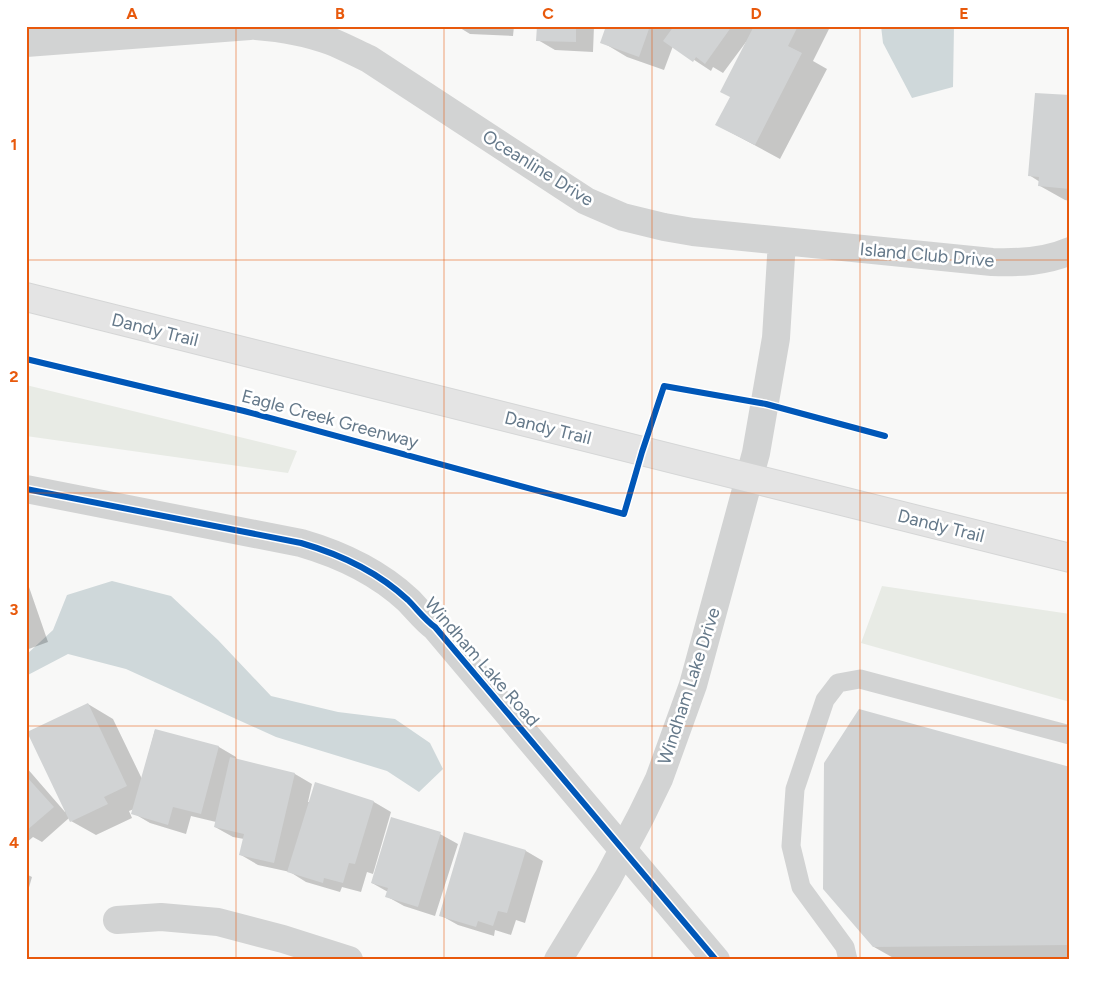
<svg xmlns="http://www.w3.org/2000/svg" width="1096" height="986" viewBox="0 0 1096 986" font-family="Figtree,sans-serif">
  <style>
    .green { fill: #e8ebe5 }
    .water { fill: #cfd8da }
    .shadow { fill: #0003 }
    .building { fill: #d1d3d4 }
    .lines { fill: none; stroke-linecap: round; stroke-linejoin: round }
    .secondary-casing { stroke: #d5d6d6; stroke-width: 30 }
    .lane { stroke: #d2d3d3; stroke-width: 19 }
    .street { stroke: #d2d3d3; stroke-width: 28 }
    .secondary { stroke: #e4e4e4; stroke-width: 28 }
    .cycleway-casing { stroke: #fff; stroke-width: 9 }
    .cycleway { stroke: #0057b8; stroke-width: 6 }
    .grid { fill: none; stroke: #e8590c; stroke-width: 1; stroke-opacity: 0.55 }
    .labels { text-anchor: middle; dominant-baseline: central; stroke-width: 5; stroke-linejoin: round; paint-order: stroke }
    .street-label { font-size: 18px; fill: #65798a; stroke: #fff }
    .neatline { fill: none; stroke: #e8590c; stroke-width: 2 }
    .grid-label { font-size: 16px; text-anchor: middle; font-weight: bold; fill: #e8590c }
  </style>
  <rect width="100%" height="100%" fill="#f8f8f7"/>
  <!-- green -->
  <path class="green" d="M 26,385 L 297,451 L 288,473 L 26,436 Z
    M 882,586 L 1070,614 L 1070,702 L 861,643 Z"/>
  <!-- water -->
  <path class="water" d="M 881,26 L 954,26 L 953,87 L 912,98 L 883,43 Z
    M 112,581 L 171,596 L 218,640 L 271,696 L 338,712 L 395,719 L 430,743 L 443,769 L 419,792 L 387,771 L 276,737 L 126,669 L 68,654 L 26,676 L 26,655 L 53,630 L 67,595 Z"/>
  <!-- shadow -->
  <path class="shadow" d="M 457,26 L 514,26 L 513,36 L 470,34 Z
    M 538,26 L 594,26 L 593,52 L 555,50 L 538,40 Z
    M 608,26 L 825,26 L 829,29 L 813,61 L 827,69 L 780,159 L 717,125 L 732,97 L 747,43 L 746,42 L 723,73 L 713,67 L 711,71 L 673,46 L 664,70 L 627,57 L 602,42 Z
    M 1070,97 L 1070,201 L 1065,200 L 1040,186 L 1040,182 L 1029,175 Z
    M 26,586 L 29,587 L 48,642 L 26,650 Z
    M 88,704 L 113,719 L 142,779 L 155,730 L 219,747 L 236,757 L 235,760 L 295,774 L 312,784 L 308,802 L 310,802 L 316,784 L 374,802 L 391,812 L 373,874 L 367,872 L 361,892 L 342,887 L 340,892 L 306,882 L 290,872 L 258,865 L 241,855 L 244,839 L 233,837 L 215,827 L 216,822 L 191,816 L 186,834 L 150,823 L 133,813 L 134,809 L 129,811 L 132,818 L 96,835 L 71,821 L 69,818 L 42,842 L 33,837 L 26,843 L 26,767 L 65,812 Z
    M 1070,769 L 1070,960 L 897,960 L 874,947 Z
    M 465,833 L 526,851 L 543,861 L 525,923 L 516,920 L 511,935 L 495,930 L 494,936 L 458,925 L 440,915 Z
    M 440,834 L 458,844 L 435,916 L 404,906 L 386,896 L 388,892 L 372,883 Z
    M 26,874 L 32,877 L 26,898 Z"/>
  <!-- building -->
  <path class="building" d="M 537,26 L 576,26 L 576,42 L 536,41 Z
    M 606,26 L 650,26 L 639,57 L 600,43 Z
    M 674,26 L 732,26 L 705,64 L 696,57 L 693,62 L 663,41 Z
    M 754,26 L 798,26 L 788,46 L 802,53 L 755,145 L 715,125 L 730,97 L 720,92 Z
    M 1035,93 L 1070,95 L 1070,189 L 1038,186 L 1039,177 L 1028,176 Z
    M 88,703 L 127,786 L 104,797 L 108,804 L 70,822 L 27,732 Z
    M 859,709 L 1070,767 L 1070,945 L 873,947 L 823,889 L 824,763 Z
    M 155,729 L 219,746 L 201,814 L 173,807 L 168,825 L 131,814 Z
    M 230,757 L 295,773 L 274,863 L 239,855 L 244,834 L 214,827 Z
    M 26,776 L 54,807 L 26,831 Z
    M 315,782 L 374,801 L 355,864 L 349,863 L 343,883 L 324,878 L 323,883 L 287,872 Z
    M 391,817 L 441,832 L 418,907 L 385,897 L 388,888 L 371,883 Z
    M 464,832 L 526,850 L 507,913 L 498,911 L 493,926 L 478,921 L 476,927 L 439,916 Z"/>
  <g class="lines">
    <!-- secondary casing -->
    <g class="secondary-casing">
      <path id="secondary" d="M 26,297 L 1070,558"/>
    </g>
    <!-- lane -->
    <path class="lane" d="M 848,960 L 845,947 L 801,887 L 791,846 L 795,789 L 825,700 L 838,683 L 860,679 L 1070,735"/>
    <!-- street -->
    <path class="street" d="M 256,26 C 281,28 306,32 330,41 C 343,46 356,53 369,59 L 586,201 L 623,217 L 664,227 L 693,232 L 992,262 C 1018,263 1045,262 1070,251
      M 26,43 L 250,26
      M 26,489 L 301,543 C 339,554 379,573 408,600 C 417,609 425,620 435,627 L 716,960
      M 117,920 L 161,917 L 218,922 L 283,939 L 349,960
      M 558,960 L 608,878 L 641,816 L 659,779 L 693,685 L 756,453 L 776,338 L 782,241"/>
    <!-- secondary -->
    <use href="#secondary" class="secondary"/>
    <!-- cycleway casing -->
    <g class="cycleway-casing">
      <path id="cycleway" d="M 26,359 L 244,411 L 624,514 L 642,452 L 664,386 L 766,404 L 885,436
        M 26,489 L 301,543 C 339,554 379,573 408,600 C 417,609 425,620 435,627 L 716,960"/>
    </g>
    <!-- cycleway -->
    <use href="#cycleway" class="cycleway"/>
  </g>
  <!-- grid -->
  <path class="grid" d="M 236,26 L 236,960M 444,26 L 444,960M 652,26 L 652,960M 860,26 L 860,960M 26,260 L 1070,260M 26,493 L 1070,493M 26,726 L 1070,726"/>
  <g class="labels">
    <!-- street labels -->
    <g class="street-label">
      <text transform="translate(538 168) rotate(32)">Oceanline Drive</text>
      <text transform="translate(927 255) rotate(5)">Island Club Drive</text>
      <text transform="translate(155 330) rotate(14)">Dandy Trail</text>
      <text transform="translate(330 419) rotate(15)">Eagle Creek Greenway</text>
      <text transform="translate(548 428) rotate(14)">Dandy Trail</text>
      <text transform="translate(941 526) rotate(14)">Dandy Trail</text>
      <text transform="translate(482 662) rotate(49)">Windham Lake Road</text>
      <text transform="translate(689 686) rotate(-72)">Windham Lake Drive</text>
    </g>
  </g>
  <!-- border -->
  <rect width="1096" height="986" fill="none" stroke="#ffffff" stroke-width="55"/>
  <rect x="28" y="28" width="1040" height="930" class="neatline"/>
  <g class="grid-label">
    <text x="132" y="19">A</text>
    <text x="340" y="19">B</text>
    <text x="548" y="19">C</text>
    <text x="756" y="19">D</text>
    <text x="964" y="19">E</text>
    <text x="14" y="150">1</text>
    <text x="14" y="382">2</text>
    <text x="14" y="615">3</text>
    <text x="14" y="848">4</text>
  </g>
</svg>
